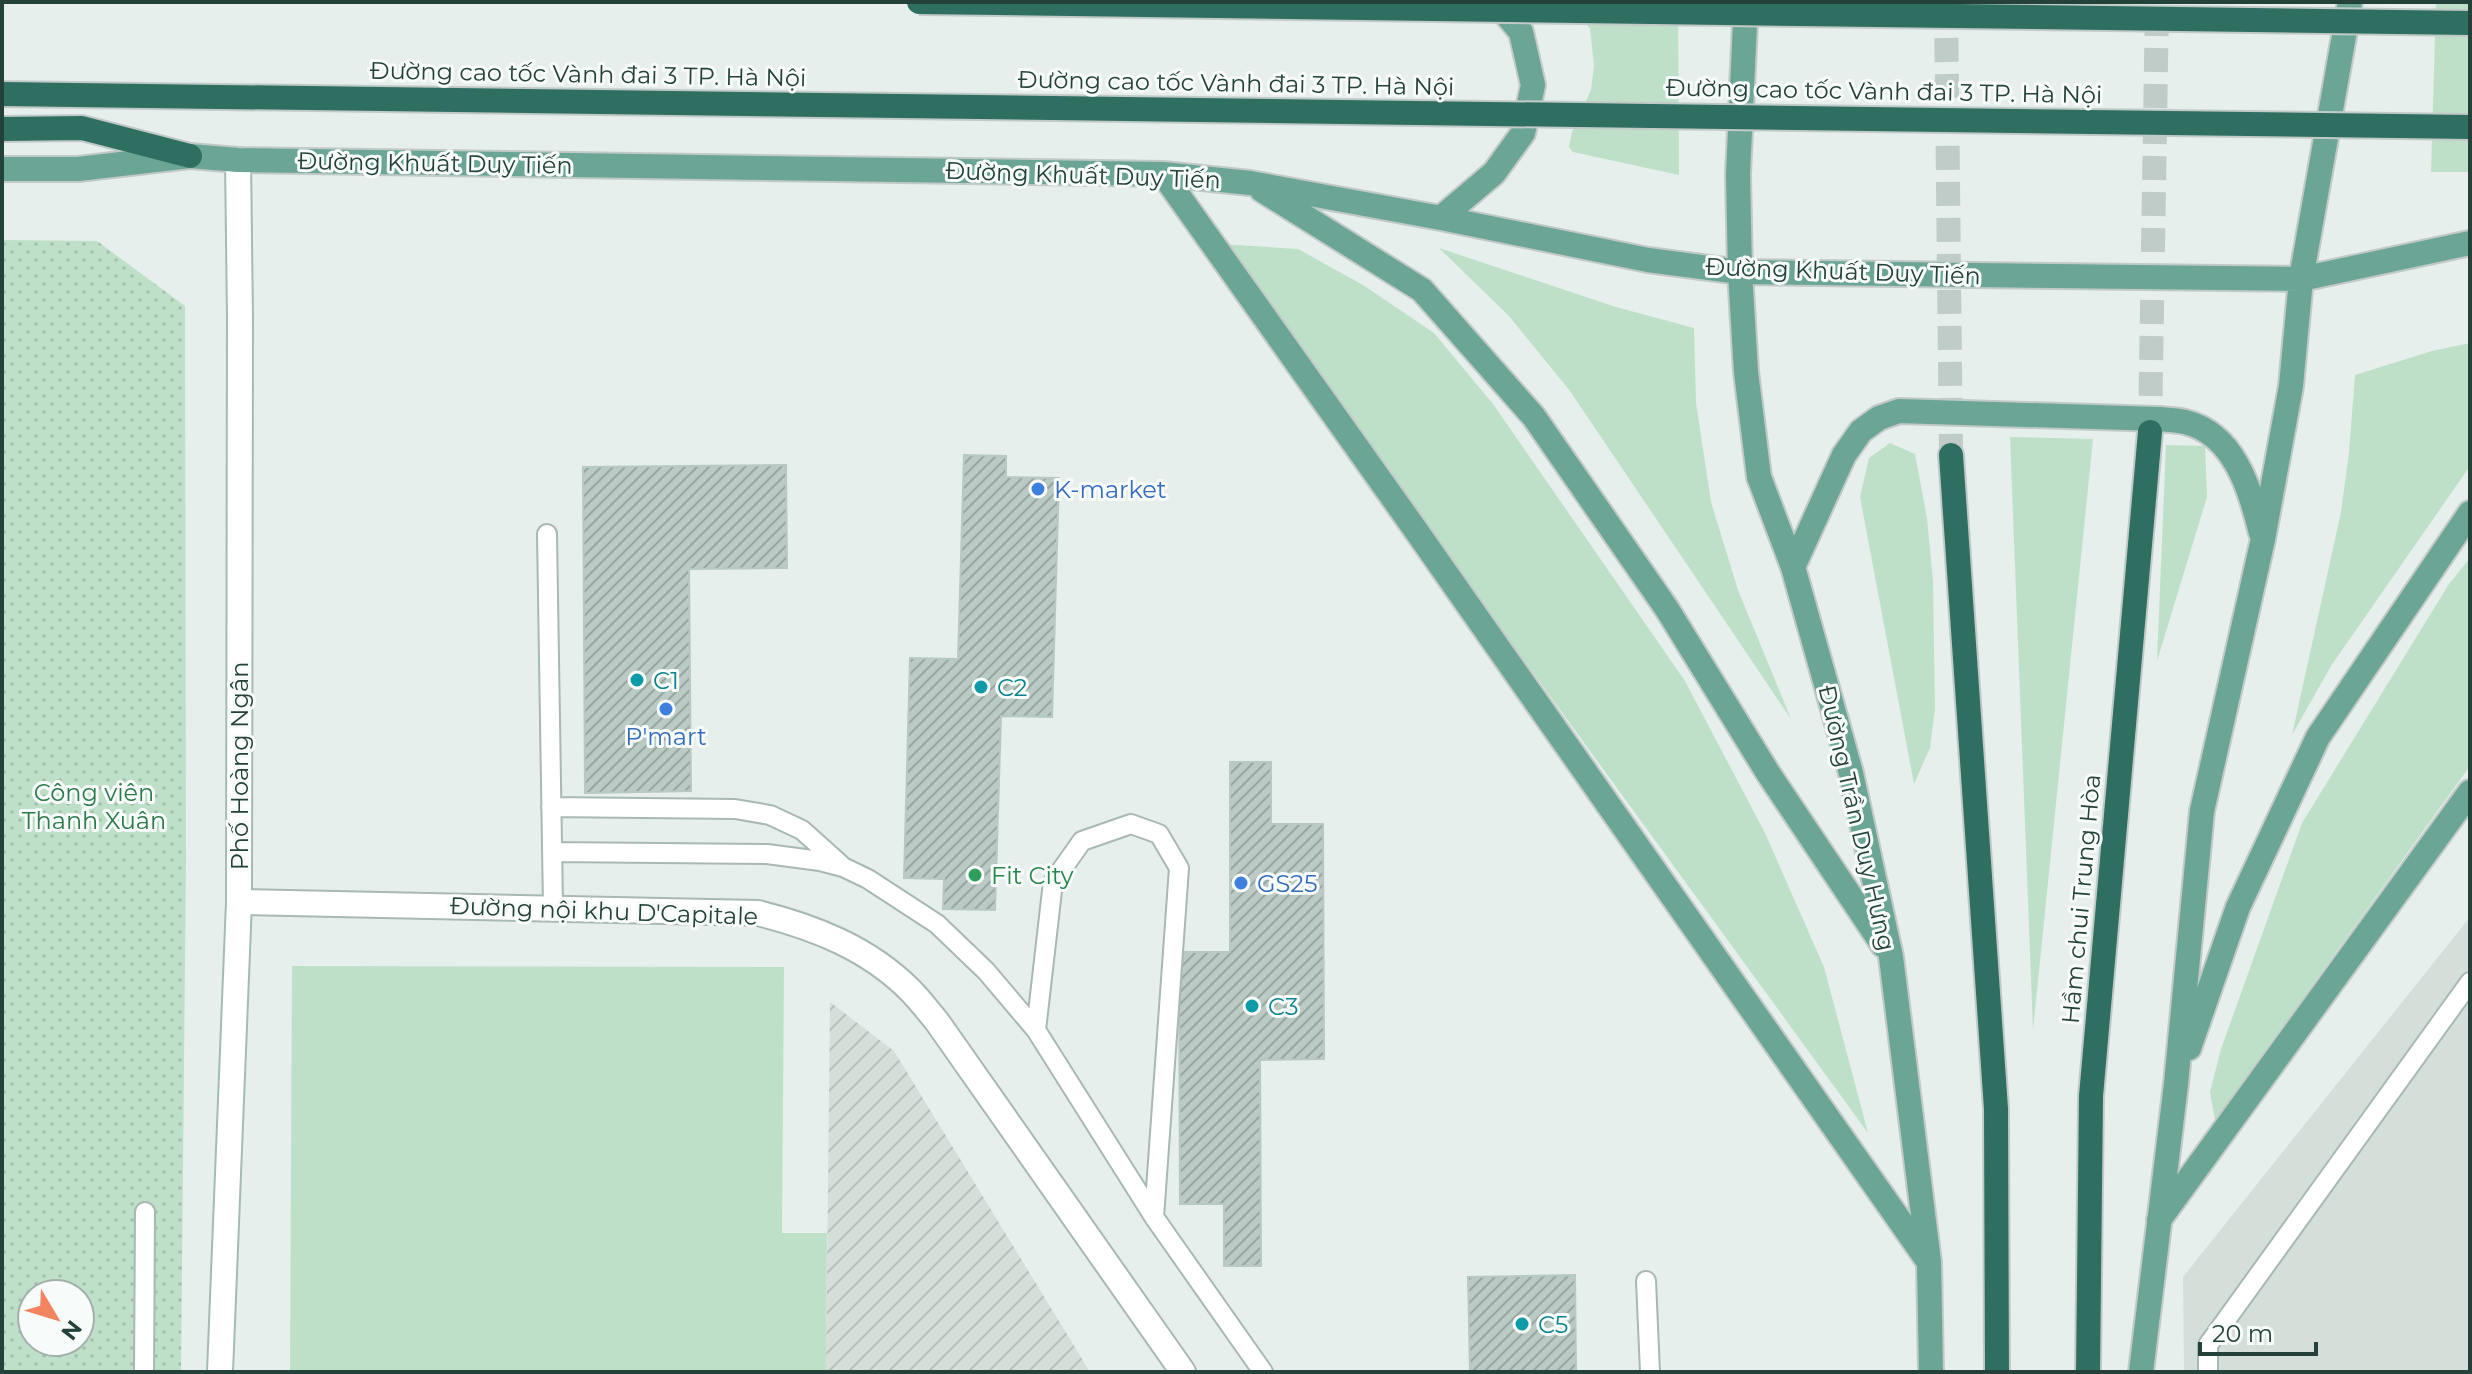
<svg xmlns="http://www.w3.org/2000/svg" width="2472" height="1374" viewBox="0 0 2472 1374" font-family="Montserrat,sans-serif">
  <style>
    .built { fill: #d4dfda }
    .industrial { fill: url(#industrial-furrows) }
    .grass { fill: #bfe0c8 }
    .park { fill: url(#park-dots); fill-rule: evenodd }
    .building { fill: url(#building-hatch); stroke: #b8c9c2; stroke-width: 2 }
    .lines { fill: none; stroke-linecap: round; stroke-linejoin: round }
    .highway-tunnel { stroke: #bfccc8; stroke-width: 24; stroke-dasharray: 24 12; stroke-linecap: butt }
    .lane-casing { stroke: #a8b8b2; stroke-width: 22 }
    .street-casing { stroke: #a8b8b2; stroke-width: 28 }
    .secondary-casing { stroke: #a4bbb3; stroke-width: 28 }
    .primary-casing { stroke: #c2cac8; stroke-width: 28 }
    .highway-casing { stroke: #c2cac8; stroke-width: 28 }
    .lane { stroke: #fff; stroke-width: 18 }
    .street { stroke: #fff; stroke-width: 24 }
    .secondary { stroke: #fff; stroke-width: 24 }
    .primary { stroke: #6aa596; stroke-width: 24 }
    .highway { stroke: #2f6f62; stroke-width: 24 }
    .highway-bridge-casing { stroke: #c2cac8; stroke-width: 28; stroke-linecap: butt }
    .highway-bridge { stroke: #2f6f62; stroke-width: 24 }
    .shop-dot { fill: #3f7fe0; stroke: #f7fbf9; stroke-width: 3 }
    .culture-dot { fill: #0f9aa8; stroke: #f7fbf9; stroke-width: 3 }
    .leisure-dot { fill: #2e9e5b; stroke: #f7fbf9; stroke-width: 3 }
    .labels { text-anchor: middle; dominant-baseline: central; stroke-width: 6; stroke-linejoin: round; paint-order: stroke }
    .street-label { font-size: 24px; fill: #24423a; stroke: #f7fbf9 }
    .shop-label { font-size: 24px; fill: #366cbe; stroke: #f7fbf9; text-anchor: start }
    .culture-label { font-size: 24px; fill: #0d838f; stroke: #f7fbf9; text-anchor: start }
    .park-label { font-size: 24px; fill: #2d7a4b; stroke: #f7fbf9 }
    .leisure-label { font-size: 24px; fill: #27864d; stroke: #f7fbf9; text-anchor: start }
  </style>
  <defs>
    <pattern id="industrial-furrows" width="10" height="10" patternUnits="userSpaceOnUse" patternTransform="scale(2)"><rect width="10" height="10" fill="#d4dfda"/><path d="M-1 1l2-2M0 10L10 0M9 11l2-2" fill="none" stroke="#b6c1bc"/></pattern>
    <pattern id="park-dots" width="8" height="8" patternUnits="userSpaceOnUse" patternTransform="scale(2)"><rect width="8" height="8" fill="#bfe0c8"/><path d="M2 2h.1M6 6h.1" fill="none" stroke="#a4c1ad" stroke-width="1.8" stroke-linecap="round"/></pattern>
    <pattern id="building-hatch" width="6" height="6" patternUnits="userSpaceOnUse" patternTransform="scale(2)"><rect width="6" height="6" fill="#bbcac4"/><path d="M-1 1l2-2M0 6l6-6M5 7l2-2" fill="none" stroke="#98a6a0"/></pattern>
  </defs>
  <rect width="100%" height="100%" fill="#e6efeb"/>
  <!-- built -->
  <path class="built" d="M 2470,917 L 2470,1372 L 2184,1372 L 2183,1277 Z"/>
  <!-- industrial -->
  <path class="industrial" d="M 830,1002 L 894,1051 L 1090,1372 L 826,1372 Z"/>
  <!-- grass -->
  <path class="grass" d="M 1678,2 L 1679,175 L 1573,152 L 1569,147 L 1572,132 L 1591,90 L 1594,66 L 1590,29 L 1580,15 Z
    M 2436,2 L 2470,2 L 2470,172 L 2431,172 Z
    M 1221,244 L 1298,249 L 1363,285 L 1434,333 L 1493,404 L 1685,681 L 1765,833 L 1824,967 L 1868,1133 Z
    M 1439,248 L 1616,307 L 1694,328 L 1696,403 L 1711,502 L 1738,590 L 1791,719 L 1570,391 L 1509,316 Z
    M 2470,343 L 2470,466 L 2331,666 L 2292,735 L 2341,512 L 2349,452 L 2355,375 L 2432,351 Z
    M 2010,437 L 2093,439 L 2033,1030 Z
    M 1890,443 L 1915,454 L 1927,518 L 1933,581 L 1935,709 L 1930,748 L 1914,784 L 1860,497 L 1869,458 Z
    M 2166,445 L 2205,446 L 2207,497 L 2157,661 Z
    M 2470,558 L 2470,766 L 2215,1120 L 2210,1092 L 2221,1049 L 2302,823 L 2449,584 Z
    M 292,966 L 784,967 L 782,1233 L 827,1233 L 826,1372 L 290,1372 Z"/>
  <!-- park -->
  <path class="park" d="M 2,240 L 97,241 L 185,306 L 186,860 L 181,1372 L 2,1372 ZM 32,1294 L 80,1294 L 80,1342 L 32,1342 Z"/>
  <!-- building -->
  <path class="building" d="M 964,455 L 1006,456 L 1006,477 L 1059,478 L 1052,717 L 1001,716 L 995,910 L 943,909 L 944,879 L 904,878 L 910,658 L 958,659 Z
    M 786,465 L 787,568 L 689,569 L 691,791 L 585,793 L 583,467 Z
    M 1230,762 L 1271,762 L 1271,824 L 1323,824 L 1324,1059 L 1260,1060 L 1261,1266 L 1224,1266 L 1224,1204 L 1180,1204 L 1179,952 L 1230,952 Z
    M 1575,1275 L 1576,1372 L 1470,1372 L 1468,1277 Z"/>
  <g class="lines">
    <!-- highway-tunnel -->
    <path class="highway-tunnel" d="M 1946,2 L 1951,455
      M 2150,432 L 2157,2"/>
    <!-- lane casing -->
    <g class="lane-casing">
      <path id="lane" d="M 547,534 L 553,907
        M 551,807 L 735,809 L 770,815 L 802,830 L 841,865
        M 552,852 L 767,854 L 820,861 L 843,867 L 868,879 L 937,924 L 986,971 L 1036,1030 L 1154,1217 L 1263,1372
        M 1036,1030 L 1053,882 L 1082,841 L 1131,824 L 1159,834 L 1179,868 L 1154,1217
        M 1646,1281 L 1650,1372
        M 144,1372 L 145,1212
        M 2208,1372 L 2208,1345 L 2470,982"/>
    </g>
    <!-- street casing -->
    <g class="street-casing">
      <path id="street" d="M 239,902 L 758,913 C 814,927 868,948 910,990 C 920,1000 929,1012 938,1023 L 1183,1372"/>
    </g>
    <!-- secondary casing -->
    <g class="secondary-casing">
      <path id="secondary" d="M 220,1372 L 239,902 L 240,318 L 238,160"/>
    </g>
    <!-- primary casing -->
    <g class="primary-casing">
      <path id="primary" d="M 1746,2 L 1738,174 L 1740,272 L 1746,372 L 1759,477 L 1793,567 L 1851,773 L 1891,957 L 1929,1262 L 1931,1372
        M 2,169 L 78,169 L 190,156 L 238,160 L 1163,174 L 1250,183 L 1441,218 L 1648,260 L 1740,272 L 2301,279 L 2470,243
        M 1163,174 L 1415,529 L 1926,1258
        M 1262,190 L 1422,290 L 1534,417 L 1667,609 L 1768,773 L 1883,945
        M 1441,218 L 1494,173 L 1523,133 L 1533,85 L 1521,32 L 1496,2
        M 1793,567 L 1844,455 L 1861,431 L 1879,418 L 1899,411 L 2159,419 C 2167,420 2176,420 2185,422 C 2235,434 2250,490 2261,533
        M 2189,1048 L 2238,907 L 2318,737 L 2470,513
        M 2159,1220 L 2470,792
        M 2141,1372 L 2176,1084 L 2202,811 L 2263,539 L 2291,386 L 2301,279 L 2350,2"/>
    </g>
    <!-- highway casing -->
    <g class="highway-casing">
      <path id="highway" d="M 2,129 L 82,128 L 190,156
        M 1951,455 L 1996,1109 L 1997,1372
        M 2088,1372 L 2091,1096 L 2150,432"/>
    </g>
    <!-- lane -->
    <use href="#lane" class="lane"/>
    <!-- street -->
    <use href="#street" class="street"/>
    <!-- secondary -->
    <use href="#secondary" class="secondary"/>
    <!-- primary -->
    <use href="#primary" class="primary"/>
    <!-- highway -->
    <use href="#highway" class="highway"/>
    <!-- highway-bridge casing -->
    <g class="highway-bridge-casing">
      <path id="highway-bridge" d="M 919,2 L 2470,23
        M 2,94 L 2470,127"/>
    </g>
    <!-- highway-bridge -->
    <use href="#highway-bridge" class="highway-bridge"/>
  </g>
  <!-- markers -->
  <g class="shop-dot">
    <circle cx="1038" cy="489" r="8"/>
    <circle cx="666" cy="709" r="8"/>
    <circle cx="1241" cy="883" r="8"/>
  </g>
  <g class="culture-dot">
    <circle cx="637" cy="680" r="8"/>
    <circle cx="981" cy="687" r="8"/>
    <circle cx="1252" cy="1006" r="8"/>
    <circle cx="1522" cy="1324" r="8"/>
  </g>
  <circle class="leisure-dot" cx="975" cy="875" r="8"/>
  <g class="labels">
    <!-- street labels -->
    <g class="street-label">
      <text transform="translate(588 74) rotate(1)">Đường cao tốc Vành đai 3 TP. Hà Nội</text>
      <text transform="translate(1236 83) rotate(1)">Đường cao tốc Vành đai 3 TP. Hà Nội</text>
      <text transform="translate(1884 91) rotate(1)">Đường cao tốc Vành đai 3 TP. Hà Nội</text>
      <text transform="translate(435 163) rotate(1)">Đường Khuất Duy Tiến</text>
      <text transform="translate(1083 175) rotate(2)">Đường Khuất Duy Tiến</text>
      <text transform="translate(1843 271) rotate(2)">Đường Khuất Duy Tiến</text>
      <text transform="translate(239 766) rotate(-90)">Phố Hoàng Ngân</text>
      <text transform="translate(1857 818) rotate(77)">Đường Trần Duy Hưng</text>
      <text transform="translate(2081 899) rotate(-85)">Hầm chui Trung Hòa</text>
      <text transform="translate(604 911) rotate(2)">Đường nội khu D'Capitale</text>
    </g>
    <!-- shop labels -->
    <g class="shop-label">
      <text x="1054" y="489">K-market</text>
      <text x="666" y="736" text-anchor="middle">P'mart</text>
      <text x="1257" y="883">GS25</text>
    </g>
    <!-- culture labels -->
    <g class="culture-label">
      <text x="653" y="680">C1</text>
      <text x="997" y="687">C2</text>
      <text x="1268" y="1006">C3</text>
      <text x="1538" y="1324">C5</text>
    </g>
    <!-- park labels -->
    <g class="park-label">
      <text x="94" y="792">Công viên<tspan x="94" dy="28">Thanh Xuân</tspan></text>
    </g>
    <!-- leisure labels -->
    <g class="leisure-label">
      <text x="991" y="875">Fit City</text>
    </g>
  </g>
  <!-- border -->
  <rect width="2472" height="1374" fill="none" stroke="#24423a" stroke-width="8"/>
  <!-- north arrow -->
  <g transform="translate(56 1318) rotate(128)"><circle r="38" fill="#f7fbf9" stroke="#a3b1ad" stroke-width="2"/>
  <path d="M0-6L14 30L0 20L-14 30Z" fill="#f4845f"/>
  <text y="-12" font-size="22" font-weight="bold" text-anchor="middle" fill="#24423a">N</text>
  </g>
  <!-- scale -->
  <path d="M2200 1342v12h116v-12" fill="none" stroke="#24423a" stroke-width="4"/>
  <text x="2212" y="1342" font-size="24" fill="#24423a" stroke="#f7fbf9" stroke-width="6" paint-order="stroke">20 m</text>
</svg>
